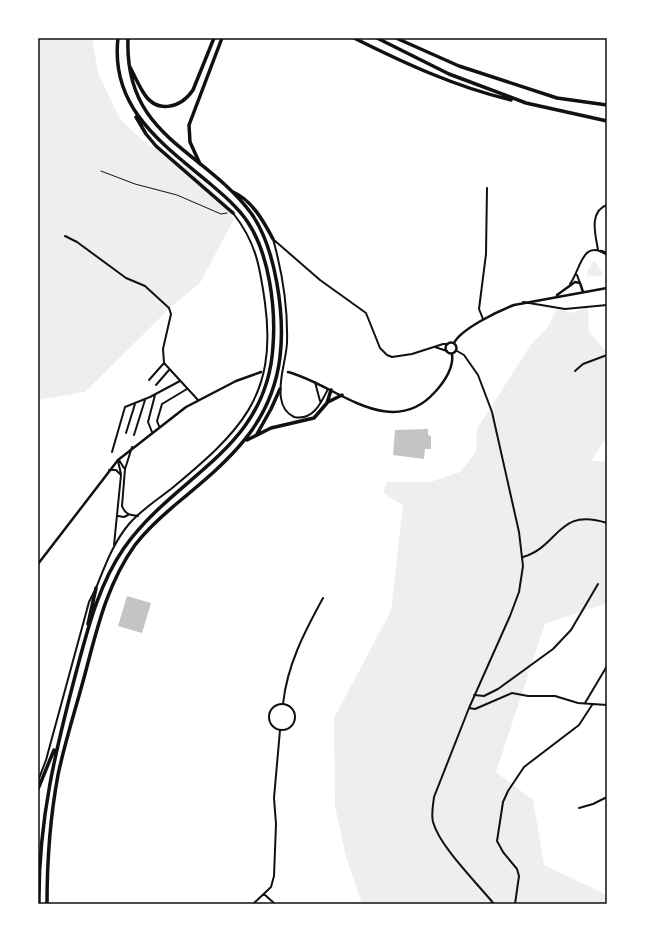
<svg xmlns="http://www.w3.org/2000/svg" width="645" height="942" viewBox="0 0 645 942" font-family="Georgia,serif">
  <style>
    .green { fill: #eee }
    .building { fill: #c4c4c4 }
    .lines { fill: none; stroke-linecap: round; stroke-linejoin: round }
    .path { stroke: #111; stroke-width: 1 }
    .minor { stroke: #111; stroke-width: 2 }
    .tertiary { stroke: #111; stroke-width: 2.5 }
    .motorway { stroke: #111; stroke-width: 3.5 }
    .neatline { fill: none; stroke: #111; stroke-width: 1.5 }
  </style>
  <rect width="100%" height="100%" fill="#fff"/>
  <!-- green -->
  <path class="green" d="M 38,38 L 92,38 L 98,73 L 120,119 L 143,141 L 184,165 L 226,203 L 234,219 L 200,283 L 173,305 L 85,392 L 38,400 Z
    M 594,260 L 604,275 L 588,277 L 587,272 Z
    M 588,306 L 589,331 L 607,353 L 607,436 L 591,461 L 607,461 L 607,603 L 545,624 L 496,772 L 533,800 L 544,865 L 607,895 L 607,904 L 362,904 L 346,857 L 335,806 L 334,718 L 391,611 L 403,505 L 383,493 L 387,482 L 430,482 L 460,472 L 476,452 L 477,429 L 530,346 L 548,327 L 557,309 L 573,313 Z"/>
  <!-- building -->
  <path class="building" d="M 428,429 L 428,435 L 431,436 L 431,449 L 425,449 L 424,459 L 393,455 L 395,430 Z
    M 127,596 L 151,603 L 142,633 L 118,626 Z"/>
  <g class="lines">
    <!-- path -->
    <path class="path" d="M 101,171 L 135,184 L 177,195 L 221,214 L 227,213"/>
    <!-- minor -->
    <path class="minor" d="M 65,236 L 77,242 L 126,278 L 145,286 L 169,308 L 171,314 L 163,349 L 164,363 L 198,400
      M 273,239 C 282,271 288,309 287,343 C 286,361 278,380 281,398 C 282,406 286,413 294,417 C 313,421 321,403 328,389
      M 274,240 L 320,280 L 366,313 L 380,348 L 387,355 L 392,357 L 412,354 L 443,344 L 448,344
      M 598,250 C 596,237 588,211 607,205
      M 577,275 L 580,283
      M 570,284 C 581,269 582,238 607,255
      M 523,302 L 565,309 L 607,305
      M 483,319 L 479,309 L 486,254 L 487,188
      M 435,347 L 447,351
      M 457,351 L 464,355 L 478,375 L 492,412 L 519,532 L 523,566 L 519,592 L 510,616 L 469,708 L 434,797 C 433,806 431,814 433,822 C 440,847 477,883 494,904
      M 575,371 L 583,364 L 607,355
      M 149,380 L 164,363
      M 315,382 L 320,401
      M 156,385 L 169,370
      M 159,426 L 157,421 L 162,404 L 187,389
      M 152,432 L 148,422 L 155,395
      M 126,433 L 135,404
      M 134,435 L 145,400
      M 132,447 L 125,469 L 122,506 C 125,514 129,515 138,516
      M 112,452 L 125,407 L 150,397 L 180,381
      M 119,460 L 124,468
      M 118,461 L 121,474
      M 109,470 L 116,470 L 121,475 L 114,545
      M 118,516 L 124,517 L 128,515
      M 523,557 C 560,546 557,507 607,523
      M 96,588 C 105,566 113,543 129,524 C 141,510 157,500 171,489 C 238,433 278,398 265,303 C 260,267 256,242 233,213
      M 474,695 L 484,696 L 498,689 L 553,649 L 571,630 L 598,584
      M 585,703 L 607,666
      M 283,704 C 287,665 305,631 323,598
      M269 717a13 13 0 1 1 26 0a13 13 0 1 1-26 0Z
      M 469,708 L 475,709 L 512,693 L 528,696 L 555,696 L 578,703 L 607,705
      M 38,781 L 46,760 L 89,602 L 94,592
      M 579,808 L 593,804 L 607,797
      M 264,894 L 275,904
      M 253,904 L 271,887 L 274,876 L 276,824 L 274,798 L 280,730
      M 515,904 L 519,876 L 517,869 L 503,852 L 497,841 L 503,802 L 508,791 L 524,767 L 579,725 L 592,705"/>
    <!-- tertiary -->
    <path class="tertiary" d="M 601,251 L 607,253
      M 557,295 L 575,282 L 580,283 L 583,292
      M445.5 348a5.5 5.5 0 1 1 11 0a5.5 5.5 0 1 1-11 0Z
      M 454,343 C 461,329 498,311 514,305 L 607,288
      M 288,372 C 335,384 390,442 435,392 C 444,382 454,368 452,354
      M 38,564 L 118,460 L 186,407 L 236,381 L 261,372"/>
    <!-- motorway -->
    <path class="motorway" d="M 354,38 C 404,63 456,87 511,100
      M 377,38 L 449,74 L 526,103 L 607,121
      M 396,38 L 459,66 L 557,98 L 607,105
      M 130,67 C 134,75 138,84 143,92 C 156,114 180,109 193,90 L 214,38
      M 136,117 L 146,134 L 156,146 L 233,213
      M 200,164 L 190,142 L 189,125 L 222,38
      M 233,192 C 252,200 264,222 273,239
      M 328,402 L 342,395
      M 257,434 L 271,409 L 280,389
      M 247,440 L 271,428 L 314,418 L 327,403 L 331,390
      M 88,624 L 96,588
      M 38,789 L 54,750
      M 39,904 C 38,821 56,748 77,669 C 88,628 99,584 124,548 C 176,474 267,450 273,346 C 276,307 269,253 247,221 C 237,206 222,194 208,182 C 161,143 110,107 118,38
      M 47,904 C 47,861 50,818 58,775 C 65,741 76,708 85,674 C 97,629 107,584 135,545 C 148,528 164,514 181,500 C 229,460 272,424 280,357 C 285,315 276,248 251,213 C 202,148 124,137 128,38"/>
  </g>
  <!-- border -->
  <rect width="645" height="942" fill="none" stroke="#ffffff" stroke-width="78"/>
  <rect x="39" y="39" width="567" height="864" class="neatline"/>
</svg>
